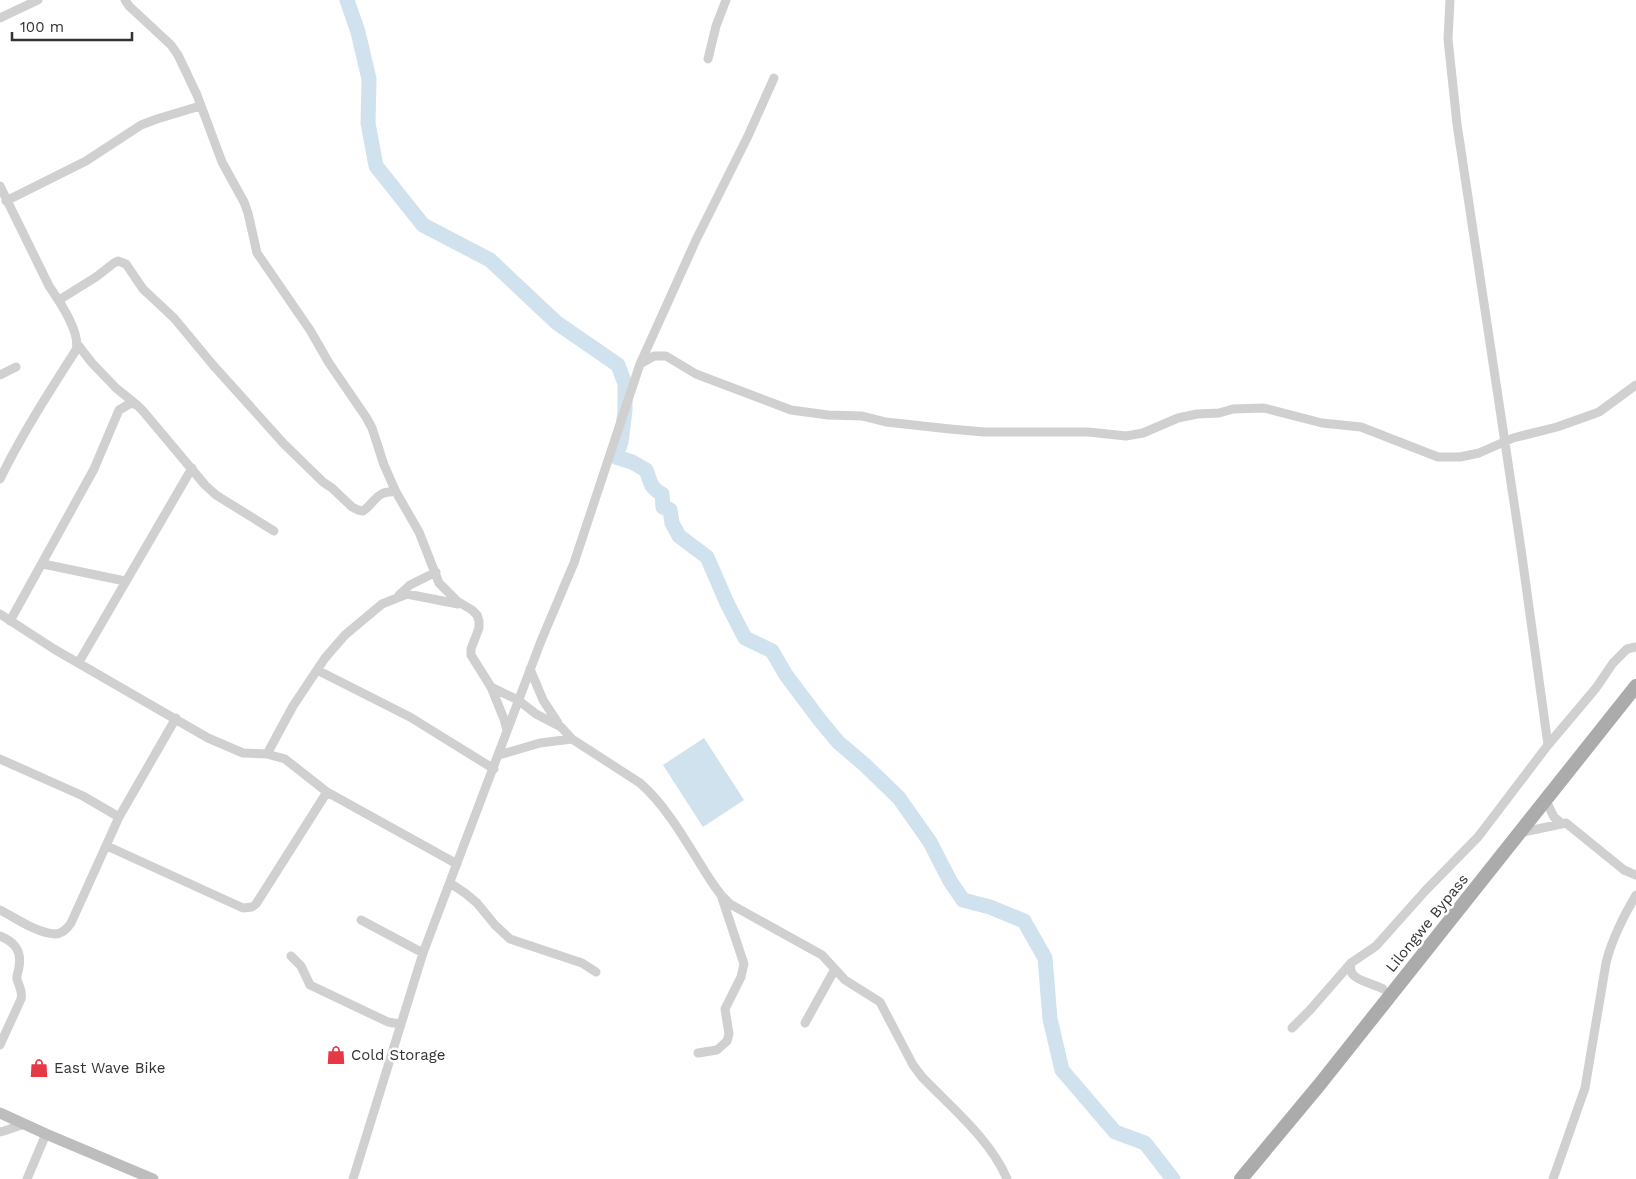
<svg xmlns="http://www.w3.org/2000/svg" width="1636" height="1179" viewBox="0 0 1636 1179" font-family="'Work Sans',sans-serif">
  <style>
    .water { fill: #cfe2ee }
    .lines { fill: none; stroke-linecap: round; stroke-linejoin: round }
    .river { stroke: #cfe2ee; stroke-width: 15 }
    .minor { stroke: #d0d0d0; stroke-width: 9 }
    .secondary { stroke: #bdbdbd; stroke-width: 11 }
    .primary { stroke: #ababab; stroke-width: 14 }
    .labels { text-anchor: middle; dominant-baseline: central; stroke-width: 5; stroke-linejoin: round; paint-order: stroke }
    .street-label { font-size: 15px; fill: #333; stroke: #fff }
    .poi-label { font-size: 15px; fill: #333; stroke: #fff; text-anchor: start }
  </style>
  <rect width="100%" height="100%" fill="#fff"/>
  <!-- water -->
  <path class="water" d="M 704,738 L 744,800 L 703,827 L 663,765 Z"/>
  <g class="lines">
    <!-- river -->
    <path class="river" d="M 347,0 L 358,32 L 369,79 L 368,123 L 376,166 L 423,225 L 490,260 L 557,323 L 618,365 L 625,384 L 625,411 L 621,442 L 616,457 L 632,462 L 646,470 C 651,482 649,487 662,494 L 663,507 L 670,510 L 672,523 L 679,536 L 707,557 L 727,603 L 745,638 L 772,651 L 786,675 L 819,719 L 838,742 L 865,765 L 899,798 L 930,842 L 950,881 L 963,900 L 990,907 L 1024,921 L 1045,958 L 1050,1019 L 1062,1070 L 1115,1132 L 1145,1143 L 1173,1179"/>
    <!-- minor -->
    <path class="minor" d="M 125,0 L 129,6 L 171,45 L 178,55 L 197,95 L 222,162 L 244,202 L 248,213 L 257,253 L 310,330 L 329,363 L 366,417 L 372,428 L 384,465 L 396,492 L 419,532 L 439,583 L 457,601 L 472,610 L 477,615 L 479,621 L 479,628 L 471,649 L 471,655 L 491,687 L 504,719 L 507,731 L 423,953 L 353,1179
      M 1450,0 L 1448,39 L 1457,124 L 1521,549 L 1548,745
      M 0,18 L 38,0
      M 708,59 L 716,26 L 726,0
      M 0,186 L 49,286 C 59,301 81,332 76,350 C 49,392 22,434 0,479
      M 6,201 L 86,161 L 141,125 L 157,119 L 200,106
      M 59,300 L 96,277 L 114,263 L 118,261 L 126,264 L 143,289 L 174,318 L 213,365 L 284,444 L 323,482 L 332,488 L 352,507 L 358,510 L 363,511 C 376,502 376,490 396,492
      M 78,345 L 92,363 L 116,388 L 137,405
      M 640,364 L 654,356 L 666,356 L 696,374 L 791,410 L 828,415 L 862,416 L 886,422 L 950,429 L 984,432 L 1088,432 L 1126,436 L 1143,433 L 1178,418 L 1197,414 L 1219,413 L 1233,409 L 1264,408 L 1322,423 L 1361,427 L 1438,457 L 1460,457 L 1479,453 L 1513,438 L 1557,427 L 1599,412 L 1636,385
      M 0,375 L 16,367
      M 43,564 L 125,581
      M 399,595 L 410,585 L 436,572
      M 0,614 L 54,649 L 208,738 L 243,753 L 267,754 L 285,759 L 327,792 L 457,864
      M 10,621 L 94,469 L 119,410 L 131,403 L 137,405 L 143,411 L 205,485 L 216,495 L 274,531
      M 79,662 L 192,468
      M 530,669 L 543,700 L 558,723
      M 317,670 L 410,717 L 494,769
      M 491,687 L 518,700 L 536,714 L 561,727 L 572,739
      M 507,731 L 541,641 L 574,563 L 640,364 L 696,240 L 748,136 L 774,78
      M 267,754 L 293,706 L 325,658 L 345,635 L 382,604 L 407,594 L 458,604
      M 499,755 L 540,743 L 572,739 L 640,783 C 670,809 691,851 713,884 L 721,895 L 730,904 L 822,955 L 845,980 L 880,1002 L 913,1065 L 922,1077 C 951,1107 991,1140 1007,1179
      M 0,759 L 83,796 L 119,817
      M 1545,799 L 1554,817 L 1561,823
      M 1519,833 L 1566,823 L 1624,870 L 1636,875
      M 107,846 L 243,908 L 252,907 L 256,904 L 327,792
      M 450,883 L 465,893 L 477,903 L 495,925 L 510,939 L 582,963 L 596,972
      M 0,910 C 16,918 36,933 55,934 C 62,934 67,929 71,923 L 119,817 L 176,718
      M 361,920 L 423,953
      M 0,936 C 15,942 22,951 19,967 C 19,971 16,975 17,979 C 19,987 23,991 21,999 L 0,1045
      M 291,956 L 301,966 L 310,985 L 388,1022 L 400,1024
      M 1351,963 C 1346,981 1372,982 1383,989
      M 805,1023 L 835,969
      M 1292,1028 L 1310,1010 L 1351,963 L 1376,946 L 1426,890 L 1478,837 L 1548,745 L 1596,688 L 1613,663 L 1627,649 L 1636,647
      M 698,1053 L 717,1050 L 727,1041 L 729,1034 L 725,1009 L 741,977 L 744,964 L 722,898
      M 0,1132 L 4,1131 L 24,1124
      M 27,1179 L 46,1134
      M 1553,1179 L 1585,1088 L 1606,963 C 1612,938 1623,917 1636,895"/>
    <!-- secondary -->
    <path class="secondary" d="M 0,1113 L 46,1134 L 153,1179"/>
    <!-- primary -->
    <path class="primary" d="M 1241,1179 L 1320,1084 L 1636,686"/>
  </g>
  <!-- icons -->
  <defs>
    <g id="shop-bare" transform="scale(1.5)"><path d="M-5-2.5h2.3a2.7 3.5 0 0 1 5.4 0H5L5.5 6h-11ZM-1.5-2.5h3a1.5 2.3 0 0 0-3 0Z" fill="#e63946" stroke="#fff" stroke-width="2.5" paint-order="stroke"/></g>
  </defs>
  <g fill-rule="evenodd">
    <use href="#shop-bare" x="336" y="1055"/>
    <use href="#shop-bare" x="39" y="1068"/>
  </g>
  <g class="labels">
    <!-- street labels -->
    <g class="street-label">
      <text transform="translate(1427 923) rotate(-51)">Lilongwe Bypass</text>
    </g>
    <!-- poi labels -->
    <g class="poi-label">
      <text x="351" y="1055">Cold Storage</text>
      <text x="54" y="1068">East Wave Bike</text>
    </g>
  </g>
  <!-- scale -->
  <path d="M12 32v8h120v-8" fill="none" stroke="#333333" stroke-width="2.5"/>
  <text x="20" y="32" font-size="15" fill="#333333" stroke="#ffffff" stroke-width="4" paint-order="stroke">100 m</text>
</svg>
